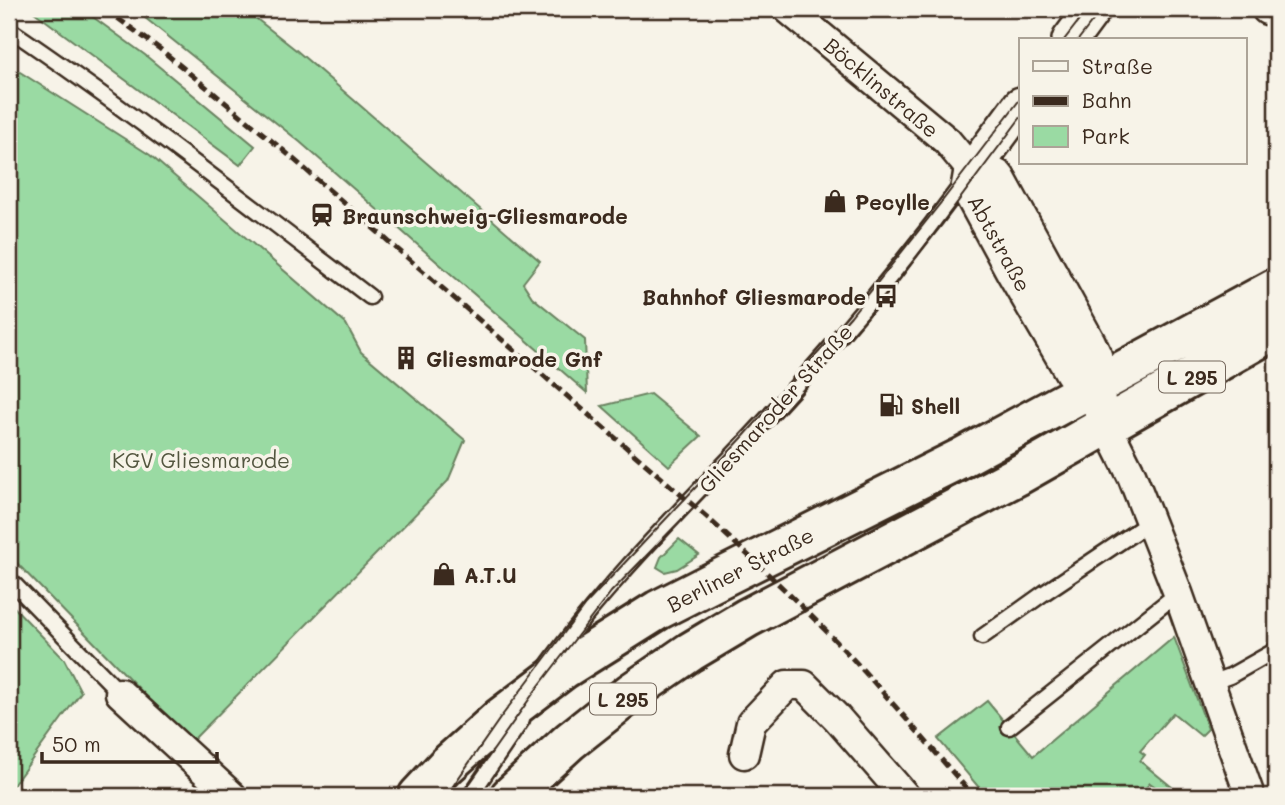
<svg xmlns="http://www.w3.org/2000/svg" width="1285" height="805" viewBox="0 0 1285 805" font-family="Mali,sans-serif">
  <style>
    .green { fill: #9adaa3; stroke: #6a8260; stroke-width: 2 }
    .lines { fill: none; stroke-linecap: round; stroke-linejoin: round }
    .service-casing { stroke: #3b2a1e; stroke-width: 19 }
    .minor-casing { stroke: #3b2a1e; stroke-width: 33 }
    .tertiary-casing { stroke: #3b2a1e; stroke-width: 40 }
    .primary-casing { stroke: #3b2a1e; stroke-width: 44 }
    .service { stroke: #f7f3e8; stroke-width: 14 }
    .minor { stroke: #f7f3e8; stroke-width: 28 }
    .tertiary { stroke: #f7f3e8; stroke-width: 35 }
    .primary { stroke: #f7f3e8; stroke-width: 38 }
    .tram { stroke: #3b2a1e; stroke-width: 2 }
    .rail { stroke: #3b2a1e; stroke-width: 5; stroke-dasharray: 10 5; stroke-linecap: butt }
    .labels { text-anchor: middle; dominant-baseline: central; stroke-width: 7; stroke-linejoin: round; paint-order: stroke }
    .shield { fill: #f7f3e8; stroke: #73665b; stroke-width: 2 }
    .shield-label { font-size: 19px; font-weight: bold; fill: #3b2a1e }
    .street-label { font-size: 21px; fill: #3b2a1e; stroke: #f7f3e8 }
    .poi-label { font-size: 21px; font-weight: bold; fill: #3b2a1e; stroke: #f7f3e8; text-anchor: start }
    .park-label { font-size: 21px; fill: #53563f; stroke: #f7f3e8 }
  </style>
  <rect width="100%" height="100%" fill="#f7f3e8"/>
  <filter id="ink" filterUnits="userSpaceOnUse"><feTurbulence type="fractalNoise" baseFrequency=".0143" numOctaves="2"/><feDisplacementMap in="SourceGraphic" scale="14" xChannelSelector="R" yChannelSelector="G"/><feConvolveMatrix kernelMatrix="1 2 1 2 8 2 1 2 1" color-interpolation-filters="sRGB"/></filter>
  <g filter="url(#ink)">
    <!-- green -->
    <path class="green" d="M 35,9 L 82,9 L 145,55 L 255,146 L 240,165 L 34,12 Z
      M 134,9 L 244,9 L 296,50 L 540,261 L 523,283 L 532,297 L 585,340 L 587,393 L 300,142 Z
      M 9,65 L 150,155 L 346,324 L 361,352 L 465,440 L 448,481 L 191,742 L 9,555 Z
      M 650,394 L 701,436 L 669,466 L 602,406 Z
      M 679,539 L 699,555 L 677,569 L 665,572 L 657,567 L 661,557 Z
      M 9,602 L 64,659 L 81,692 L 9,791 Z
      M 1174,637 L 1208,729 L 1201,736 L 1173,713 L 1140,751 L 1145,755 L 1140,761 L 1173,788 L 1167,795 L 1150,783 L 1139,796 L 986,796 L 938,739 L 987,701 L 1033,756 Z"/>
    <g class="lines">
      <!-- service casing -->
      <g class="service-casing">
        <path id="service" d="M 9,29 C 133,113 251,206 370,297
          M 9,579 L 120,693
          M 982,637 L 1044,593 L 1150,522
          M 547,666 C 606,584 678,513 747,440 C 824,358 898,271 965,180
          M 1211,683 L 1230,676 L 1276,650
          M 1009,727 L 1178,593
          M 470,796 L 522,720 L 522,716"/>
      </g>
      <!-- minor casing -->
      <g class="minor-casing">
        <path id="minor" d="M 788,9 L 947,141 L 972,171
          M 1266,9 L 1267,10
          M 1107,426 L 1132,476 L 1178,593 L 1250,796
          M 120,693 L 232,796
          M 744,754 L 751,723 L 787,685 L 804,685 L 837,718 L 905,796"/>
      </g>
      <!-- tertiary casing -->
      <g class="tertiary-casing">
        <path id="tertiary" d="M 1070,40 L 1093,9
          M 1021,105 L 972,171 L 969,188 L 1014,271 L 1073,372 L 1092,388
          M 972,171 L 981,170 L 997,178 L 1088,344 L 1094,357 L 1092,388 L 1098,403"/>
      </g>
      <!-- primary casing -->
      <g class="primary-casing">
        <path id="primary" d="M 418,796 L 446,766 L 501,717 L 564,669 L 658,610 L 709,584 L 961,458 L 1276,288
          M 510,796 L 570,741 L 632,692 L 690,652 L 747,618 L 1017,476 L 1276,329"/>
      </g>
      <!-- service -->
      <use href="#service" class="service"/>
      <!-- minor -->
      <use href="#minor" class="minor"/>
      <!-- tertiary -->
      <use href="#tertiary" class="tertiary"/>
      <!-- primary -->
      <use href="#primary" class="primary"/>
      <!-- tram -->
      <path class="tram" d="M 1064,40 L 1088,9
        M 1078,40 L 1102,9
        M 446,796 L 501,717 L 585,605 L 744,436 L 851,316 L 943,200 L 1021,98
        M 461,796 L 535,691 L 611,592 L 755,444 L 898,282 L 1021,117"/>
      <!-- rail -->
      <path class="rail" d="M 105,9 L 160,49 L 283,150 L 709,519 C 761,567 813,615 861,668 C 899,710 936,753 973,796"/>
    </g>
  </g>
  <!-- icons -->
  <defs>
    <g id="shop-bare" transform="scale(1.89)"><path d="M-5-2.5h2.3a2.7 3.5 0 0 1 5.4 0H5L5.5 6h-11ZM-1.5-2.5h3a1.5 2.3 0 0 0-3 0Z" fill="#3b2a1e" stroke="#f7f3e8" stroke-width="2.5" paint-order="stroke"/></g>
    <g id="station-bare" transform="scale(1.89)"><path d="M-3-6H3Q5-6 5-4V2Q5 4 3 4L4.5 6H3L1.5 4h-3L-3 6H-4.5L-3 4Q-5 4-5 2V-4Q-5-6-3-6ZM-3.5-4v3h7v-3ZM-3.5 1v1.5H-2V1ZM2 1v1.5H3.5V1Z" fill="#3b2a1e" stroke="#f7f3e8" stroke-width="2.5" paint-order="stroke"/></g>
    <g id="bus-bare" transform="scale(1.89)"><path d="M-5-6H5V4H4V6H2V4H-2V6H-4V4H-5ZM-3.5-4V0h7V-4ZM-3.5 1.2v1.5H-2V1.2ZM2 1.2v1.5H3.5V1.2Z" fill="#3b2a1e" stroke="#f7f3e8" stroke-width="2.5" paint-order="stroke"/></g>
    <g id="building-bare" transform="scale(1.89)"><path d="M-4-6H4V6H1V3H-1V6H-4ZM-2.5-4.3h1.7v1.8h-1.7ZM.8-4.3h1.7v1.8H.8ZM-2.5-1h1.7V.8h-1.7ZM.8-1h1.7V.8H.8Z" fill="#3b2a1e" stroke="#f7f3e8" stroke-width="2.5" paint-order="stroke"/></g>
    <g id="fuel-bare" transform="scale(1.89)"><path d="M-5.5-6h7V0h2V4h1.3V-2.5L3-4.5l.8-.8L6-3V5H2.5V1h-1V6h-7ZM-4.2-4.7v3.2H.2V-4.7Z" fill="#3b2a1e" stroke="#f7f3e8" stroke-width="2.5" paint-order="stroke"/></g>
  </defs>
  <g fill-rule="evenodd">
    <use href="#shop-bare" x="835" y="201"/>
    <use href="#station-bare" x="322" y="215"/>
    <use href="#bus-bare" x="886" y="296"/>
    <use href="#building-bare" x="406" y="358"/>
    <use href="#fuel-bare" x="891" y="405"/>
    <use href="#shop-bare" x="444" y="574"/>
  </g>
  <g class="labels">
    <!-- shield labels -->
    <g class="shield">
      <rect x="1159" y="361.5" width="66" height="31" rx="5"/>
      <rect x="590" y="683.5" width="66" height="31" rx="5"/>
    </g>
    <g class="shield-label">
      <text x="1192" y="377">L 295</text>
      <text x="623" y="699">L 295</text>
    </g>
    <!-- street labels -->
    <g class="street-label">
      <text transform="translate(882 87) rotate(40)">Böcklinstraße</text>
      <text transform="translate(1000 243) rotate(61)">Abtstraße</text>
      <text transform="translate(775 408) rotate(-48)">Gliesmaroder Straße</text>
      <text transform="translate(740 569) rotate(-27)">Berliner Straße</text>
    </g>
    <!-- poi labels -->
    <g class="poi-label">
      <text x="855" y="201">Pecylle</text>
      <text x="342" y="215">Braunschweig-Gliesmarode</text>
      <text x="866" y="296" text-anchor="end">Bahnhof Gliesmarode</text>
      <text x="426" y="358">Gliesmarode Gnf</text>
      <text x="911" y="405">Shell</text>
      <text x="464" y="574">A.T.U</text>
    </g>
    <!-- park labels -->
    <g class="park-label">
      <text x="201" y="459">KGV Gliesmarode</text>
    </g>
  </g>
  <!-- margin -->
  <rect width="1285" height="805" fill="none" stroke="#f7f3e8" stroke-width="35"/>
  <rect x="18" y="18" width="1250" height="770" fill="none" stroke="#3b2a1e" stroke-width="2.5" filter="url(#ink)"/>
  <!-- legend -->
  <rect x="1019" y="38" width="228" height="126" fill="#f7f3e8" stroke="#aca397" stroke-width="2"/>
  <rect x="1033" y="61" width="35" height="10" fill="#f7f3e8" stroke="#aca397" stroke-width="2"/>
  <text x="1082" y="74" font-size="21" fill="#3b2a1e">Straße</text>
  <rect x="1033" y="96" width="35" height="10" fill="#3b2a1e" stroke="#aca397" stroke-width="2"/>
  <text x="1082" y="108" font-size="21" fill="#3b2a1e">Bahn</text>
  <rect x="1033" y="126" width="35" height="21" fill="#9adaa3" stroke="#aca397" stroke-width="2"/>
  <text x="1082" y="144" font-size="21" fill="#3b2a1e">Park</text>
  <!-- scale -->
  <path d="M42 752v10h175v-10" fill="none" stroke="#3b2a1e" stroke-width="3.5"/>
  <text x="52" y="752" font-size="21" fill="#3b2a1e" stroke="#f7f3e8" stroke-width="5" paint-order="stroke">50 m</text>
</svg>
